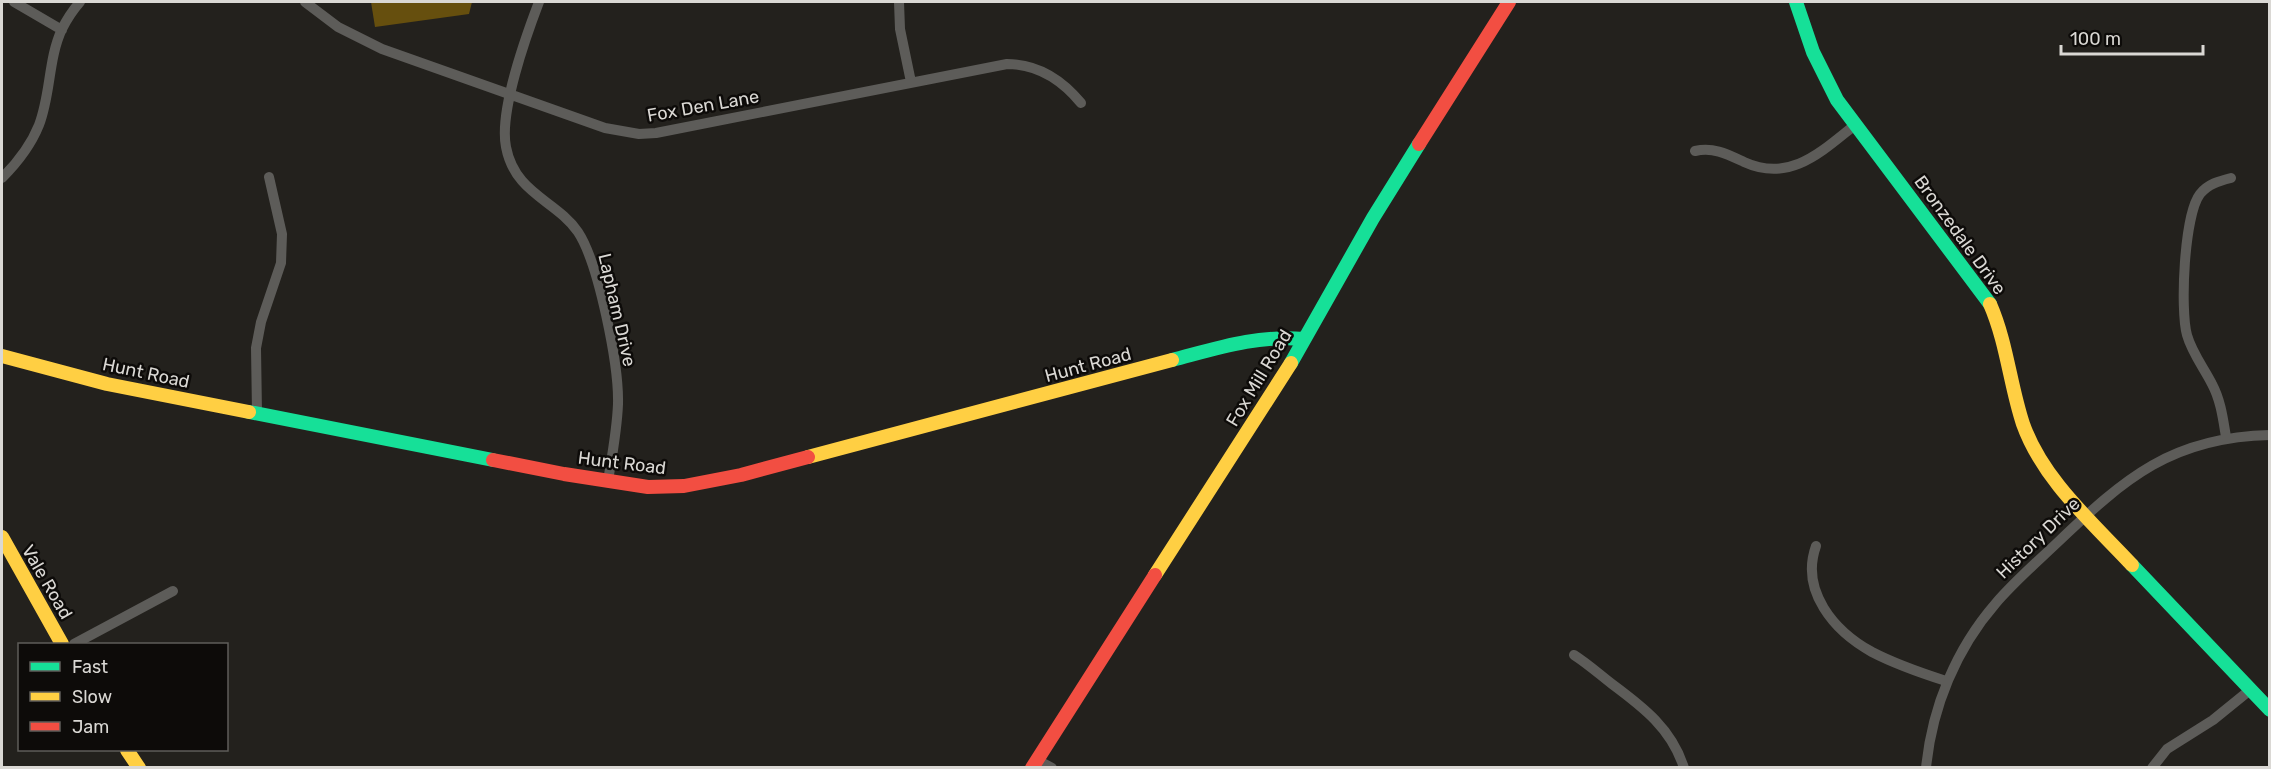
<svg xmlns="http://www.w3.org/2000/svg" width="2271" height="769" viewBox="0 0 2271 769" font-family="Rubik,sans-serif">
  <style>
    .forest { fill: #664f0e }
    .lines { fill: none; stroke-linecap: round; stroke-linejoin: round }
    .street { stroke: #5d5c59; stroke-width: 10 }
    .fast { stroke: #16e098; stroke-width: 14 }
    .slow { stroke: #ffcf43; stroke-width: 14 }
    .jam { stroke: #f24e42; stroke-width: 14 }
    .labels { text-anchor: middle; dominant-baseline: central; stroke-width: 5; stroke-linejoin: round; paint-order: stroke }
    .street-label { font-size: 18px; fill: #dad8d4; stroke: #0d0b09 }
  </style>
  <rect width="100%" height="100%" fill="#23211d"/>
  <!-- forest -->
  <path class="forest" d="M 371,2 L 472,2 L 469,14 L 375,27 Z"/>
  <g class="lines">
    <!-- street -->
    <path class="street" d="M 14,2 L 62,30
      M 305,2 L 338,27 L 382,49 L 605,128 L 639,134 L 656,133 L 1007,64 C 1037,64 1062,80 1081,103
      M 539,2 C 526,36 499,112 506,147 C 515,194 556,200 578,232 C 599,264 619,366 618,404 C 617,430 612,456 608,481
      M 899,2 L 900,29 L 911,82
      M 1695,151 C 1714,147 1727,154 1744,162 C 1790,183 1821,152 1855,125
      M 2,178 C 17,163 31,145 39,125 C 51,94 48,59 62,29 C 67,19 73,10 80,2
      M 257,413 L 256,348 L 261,322 L 281,263 L 282,234 L 269,177
      M 2226,437 C 2223,419 2221,401 2212,384 C 2204,368 2192,353 2187,335 C 2180,310 2184,215 2200,194 C 2208,184 2219,181 2231,178
      M 1816,546 C 1800,591 1834,631 1872,652 C 1895,664 1921,673 1946,681
      M 74,644 L 173,591
      M 1574,655 C 1588,664 1599,674 1612,684 C 1643,707 1672,729 1684,768
      M 1037,760 L 1052,768
      M 1926,768 C 1932,707 1956,649 1996,603 C 2015,581 2037,562 2058,542 C 2125,478 2172,437 2270,435
      M 2152,768 L 2167,749 L 2213,720 L 2250,690"/>
    <!-- fast -->
    <path class="fast" d="M 1796,2 L 1813,52 L 1837,100 L 1990,304
      M 1172,360 C 1218,348 1256,335 1304,339
      M 1291,363 L 1373,218 L 1419,144
      M 249,412 L 493,460
      M 2132,565 L 2270,710"/>
    <!-- slow -->
    <path class="slow" d="M 1990,304 C 2007,343 2010,385 2023,424 C 2043,480 2092,522 2132,565
      M 2,356 L 107,384 L 249,412
      M 808,457 L 1172,360
      M 2,537 L 62,644
      M 1155,575 L 1291,363
      M 127,750 L 139,768"/>
    <!-- jam -->
    <path class="jam" d="M 1419,144 L 1509,2
      M 493,460 L 564,474 L 648,487 L 684,486 L 741,475 L 808,457
      M 1032,768 L 1155,575"/>
  </g>
  <g class="labels">
    <!-- street labels -->
    <g class="street-label">
      <text transform="translate(703 106) rotate(-10)">Fox Den Lane</text>
      <text transform="translate(1960 235) rotate(54)">Bronzedale Drive</text>
      <text transform="translate(617 310) rotate(77)">Lapham Drive</text>
      <text transform="translate(1088 365) rotate(-15)">Hunt Road</text>
      <text transform="translate(146 373) rotate(12)">Hunt Road</text>
      <text transform="translate(1259 378) rotate(-59)">Fox Mill Road</text>
      <text transform="translate(622 463) rotate(7)">Hunt Road</text>
      <text transform="translate(2038 538) rotate(-44)">History Drive</text>
      <text transform="translate(47 582) rotate(60)">Vale Road</text>
    </g>
  </g>
  <!-- border -->
  <rect width="2271" height="769" fill="none" stroke="#dad8d4" stroke-width="6"/>
  <!-- legend -->
  <rect x="18" y="643" width="210" height="108" fill="#0d0b09" stroke="#5f5d5a" stroke-width="1.5"/>
  <rect x="30" y="662" width="30" height="9" fill="#16e098" stroke="#5f5d5a" stroke-width="1.5"/>
  <text x="72" y="673" font-size="18" fill="#dad8d4">Fast</text>
  <rect x="30" y="692" width="30" height="9" fill="#ffcf43" stroke="#5f5d5a" stroke-width="1.5"/>
  <text x="72" y="703" font-size="18" fill="#dad8d4">Slow</text>
  <rect x="30" y="722" width="30" height="9" fill="#f24e42" stroke="#5f5d5a" stroke-width="1.5"/>
  <text x="72" y="733" font-size="18" fill="#dad8d4">Jam</text>
  <!-- scale -->
  <path d="M2061 45v9h142v-9" fill="none" stroke="#dad8d4" stroke-width="3"/>
  <text x="2070" y="45" font-size="18" fill="#dad8d4" stroke="#0d0b09" stroke-width="4.5" paint-order="stroke">100 m</text>
</svg>
